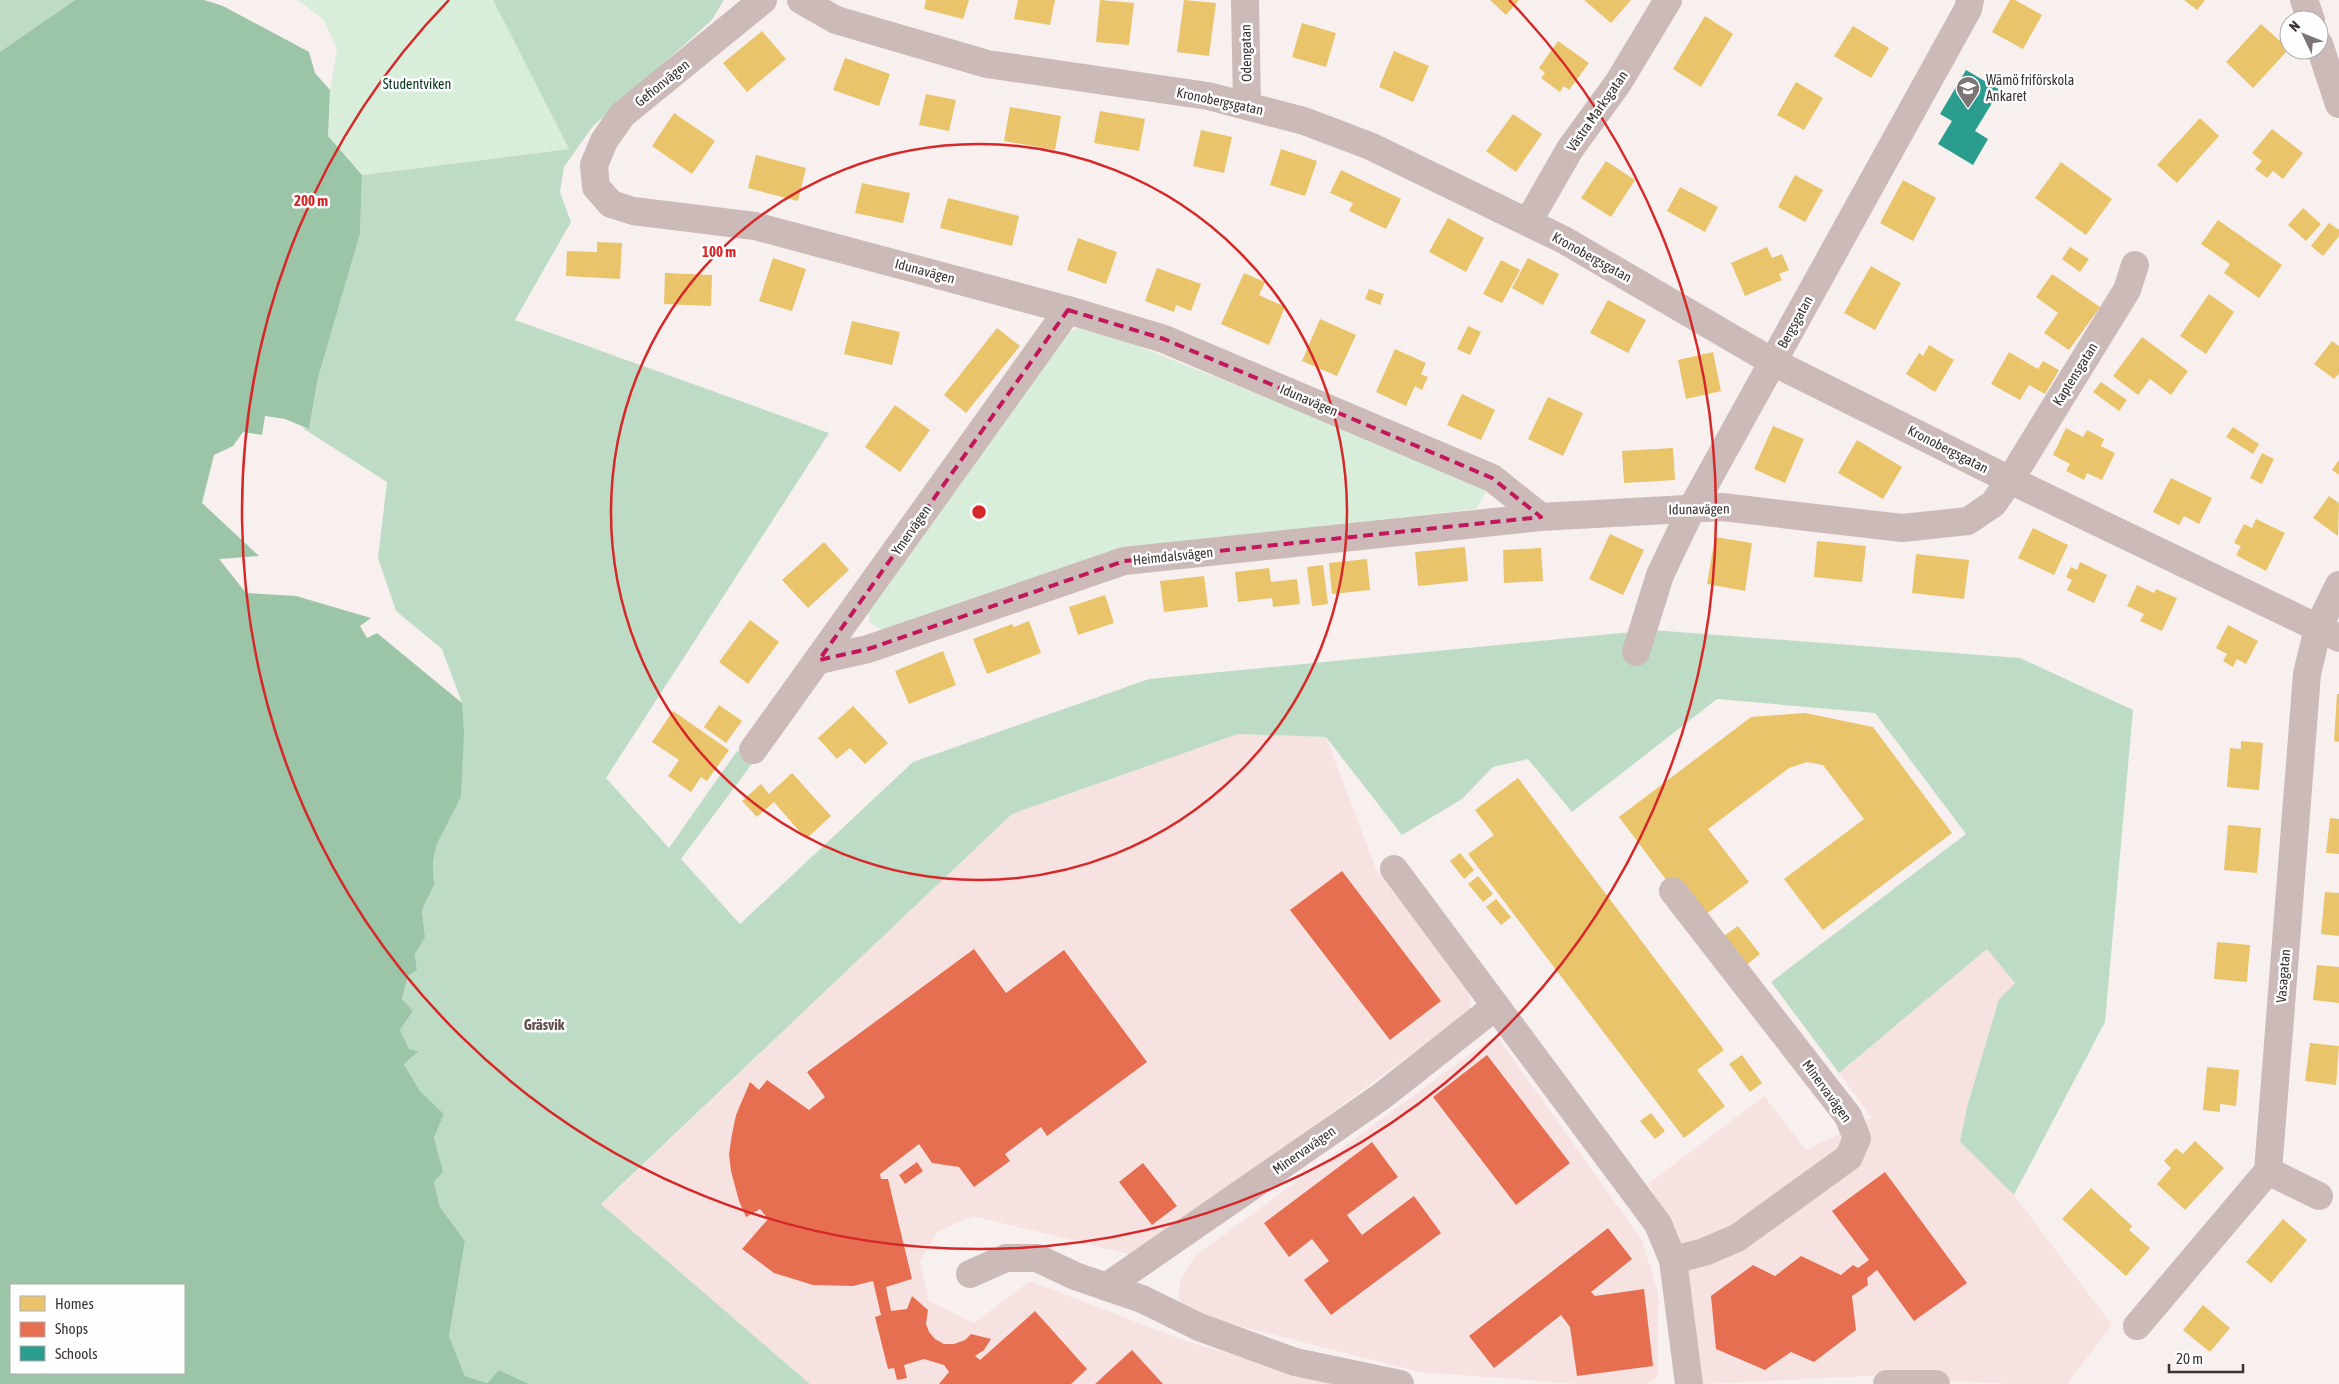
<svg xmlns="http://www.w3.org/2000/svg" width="2339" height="1384" viewBox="0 0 2339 1384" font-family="'Asap Condensed',sans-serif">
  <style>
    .built { fill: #f6e3e1 }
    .green { fill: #d8eedb }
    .forest { fill: #bedcc5 }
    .water { fill: #9cc4a7; fill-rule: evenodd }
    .homes { fill: #e9c46a }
    .shops { fill: #e76f51 }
    .schools { fill: #2a9d8f }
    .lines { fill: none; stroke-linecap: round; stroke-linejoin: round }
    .minor { stroke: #ccbab9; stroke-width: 28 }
    .marked { fill: none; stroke: #c2185b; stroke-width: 4; stroke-dasharray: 10 6; stroke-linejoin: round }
    .ring { fill: none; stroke: #d62828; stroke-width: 2.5 }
    .labels { text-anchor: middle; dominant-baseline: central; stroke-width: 5; stroke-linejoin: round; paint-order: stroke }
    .street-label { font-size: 14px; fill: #3b3333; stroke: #fefefe }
    .poi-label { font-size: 14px; fill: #3b3333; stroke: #fefefe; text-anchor: start }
    .park-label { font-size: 14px; fill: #06381d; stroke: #fefefe }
    .neighbourhood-label { font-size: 15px; font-weight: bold; fill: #5f4f4d; stroke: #fefefe }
    .centre { fill: #d62828; stroke: #fefefe; stroke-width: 2.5 }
    .ring-label { font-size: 15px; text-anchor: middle; font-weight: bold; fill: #d62828; stroke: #fefefe; stroke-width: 5; stroke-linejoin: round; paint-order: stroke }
  </style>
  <rect width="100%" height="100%" fill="#f8f0ef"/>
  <!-- built -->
  <path class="built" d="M 1238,734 L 1326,737 L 1376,869 L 1469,993 L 1470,1011 L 1136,1256 L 973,1216 L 937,1232 L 920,1261 L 929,1301 L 974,1323 L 1030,1281 L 1183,1340 L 1287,1371 L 1346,1384 L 810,1384 L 601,1205 L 1012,814 Z
    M 1987,948 L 2015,983 L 1999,999 L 1967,1107 L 1960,1142 L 2014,1195 L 2112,1325 L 2067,1384 L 2008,1384 L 1871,1376 L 1704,1384 L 1692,1355 L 1687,1279 L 1679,1235 L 1648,1184 L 1764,1096 L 1806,1150 L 1872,1118 L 1839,1073 Z
    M 1496,1035 L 1642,1240 L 1658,1292 L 1658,1377 L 1646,1384 L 1579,1384 L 1419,1372 L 1193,1314 L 1178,1298 L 1181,1278 L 1195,1256 Z"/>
  <!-- green -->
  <path class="green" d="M 298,0 L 493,0 L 569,149 L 362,175 L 328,136 L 330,90 L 337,50 L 324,20 Z
    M 1085,325 L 1480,483 L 1486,493 L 1476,509 L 1127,548 L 883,630 L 870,623 L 868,606 L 1068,333 Z"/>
  <!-- forest -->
  <path class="forest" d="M 0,0 L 75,0 L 0,52 Z
    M 493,0 L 724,0 L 711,21 L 593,126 L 564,167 L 560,192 L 571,222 L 515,320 L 829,433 L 606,778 L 669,848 L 737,751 L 754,761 L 681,859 L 740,924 L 913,762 L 1149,679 L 1652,630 L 2020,658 L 2133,710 L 2105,1022 L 2014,1195 L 1960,1142 L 1967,1107 L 1999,999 L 2015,983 L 1987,949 L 1839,1073 L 1771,982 L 1966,834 L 1875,713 L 1717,699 L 1572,812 L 1528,759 L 1493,767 L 1462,799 L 1402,835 L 1326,737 L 1238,734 L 1012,814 L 601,1204 L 810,1384 L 529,1384 L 499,1370 L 487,1383 L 465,1376 L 449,1336 L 465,1241 L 440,1207 L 434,1182 L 442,1172 L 434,1138 L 444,1114 L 420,1091 L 404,1064 L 419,1051 L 409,1049 L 400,1030 L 413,1011 L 402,999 L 408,976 L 417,970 L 415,954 L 425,937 L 422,910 L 434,885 L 433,861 L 437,844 L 461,797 L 462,703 L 442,649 L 396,611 L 378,558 L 387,482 L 301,427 L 309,429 L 318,378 L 360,234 L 362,175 L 569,149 Z"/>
  <!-- water -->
  <path class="water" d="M 75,0 L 204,0 L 223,6 L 309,52 L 315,73 L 330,90 L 328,136 L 362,175 L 360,234 L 318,378 L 309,429 L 285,419 L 265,416 L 262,435 L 243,432 L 233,446 L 214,455 L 202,503 L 259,556 L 219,559 L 246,593 L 296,596 L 371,618 L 360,626 L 367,638 L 377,633 L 462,703 L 464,732 L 461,797 L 437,844 L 433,861 L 434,885 L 422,910 L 425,937 L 415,954 L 417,970 L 408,976 L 402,999 L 413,1011 L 400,1030 L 409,1049 L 419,1051 L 404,1064 L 420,1091 L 444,1114 L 434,1138 L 443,1172 L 434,1182 L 440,1207 L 465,1241 L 449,1336 L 465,1376 L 487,1383 L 499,1370 L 529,1384 L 0,1384 L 0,52 ZM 11,1285 L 184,1285 L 184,1373 L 11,1373 Z"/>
  <!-- homes -->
  <path class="homes" d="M 926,0 L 969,0 L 963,19 L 924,9 Z
    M 1018,0 L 1055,0 L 1050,25 L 1014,19 Z
    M 1100,0 L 1134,3 L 1129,45 L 1096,42 Z
    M 1184,0 L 1216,3 L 1209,56 L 1177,52 Z
    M 1490,0 L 1519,0 L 1506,15 Z
    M 1584,0 L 1631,0 L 1611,23 Z
    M 2010,0 L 2015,0 L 2042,15 L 2023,49 L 1992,32 Z
    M 2184,0 L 2205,0 L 2197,10 Z
    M 1705,16 L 1733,34 L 1701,87 L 1673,69 Z
    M 1302,23 L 1336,33 L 1326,67 L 1292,57 Z
    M 2261,24 L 2289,49 L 2253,88 L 2226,62 Z
    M 1853,26 L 1889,48 L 1871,78 L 1834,56 Z
    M 762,31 L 786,59 L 747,92 L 723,63 Z
    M 1558,41 L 1589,63 L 1569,90 L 1564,86 L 1560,92 L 1541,78 L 1545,73 L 1539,68 Z
    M 1394,51 L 1429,66 L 1413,102 L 1379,87 Z
    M 845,58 L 890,74 L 879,106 L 833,90 Z
    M 1796,82 L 1823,98 L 1804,130 L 1777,115 Z
    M 926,94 L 956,100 L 949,131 L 919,125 Z
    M 1010,107 L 1061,116 L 1055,150 L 1004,141 Z
    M 1100,111 L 1145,119 L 1139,151 L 1094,143 Z
    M 674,113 L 715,141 L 692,174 L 652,146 Z
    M 1513,114 L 1542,134 L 1516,172 L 1486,151 Z
    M 2200,118 L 2219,136 L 2177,183 L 2157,165 Z
    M 2272,129 L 2303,153 L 2283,179 L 2273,171 L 2267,178 L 2255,169 L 2262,161 L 2252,153 Z
    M 1201,130 L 1232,137 L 1224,173 L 1193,166 Z
    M 1281,149 L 1317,161 L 1305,196 L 1270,185 Z
    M 756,155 L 806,168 L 798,201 L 748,188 Z
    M 1606,161 L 1635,180 L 1611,217 L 1581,198 Z
    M 2061,162 L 2112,199 L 2086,235 L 2035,198 Z
    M 1341,170 L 1401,199 L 1386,229 L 1349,211 L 1353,203 L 1330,193 Z
    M 1795,175 L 1823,190 L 1805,222 L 1778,207 Z
    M 1903,180 L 1936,198 L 1913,241 L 1880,223 Z
    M 862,183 L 910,193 L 903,223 L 855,213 Z
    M 1680,187 L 1718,207 L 1705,232 L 1667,211 Z
    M 948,198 L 1019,216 L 1012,246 L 940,228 Z
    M 2303,208 L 2321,224 L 2306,241 L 2288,225 Z
    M 1448,218 L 1484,238 L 1466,272 L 1429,252 Z
    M 2218,220 L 2282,265 L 2259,298 L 2224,273 L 2230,264 L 2201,244 Z
    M 2329,223 L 2339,230 L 2339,236 L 2323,256 L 2311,246 Z
    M 1078,238 L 1117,252 L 1106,284 L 1067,270 Z
    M 597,242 L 622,243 L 620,279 L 566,276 L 567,251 L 597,252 Z
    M 1767,247 L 1772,258 L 1782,254 L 1789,270 L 1779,274 L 1782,280 L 1745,296 L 1731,263 Z
    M 2070,247 L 2089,259 L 2080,272 L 2062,259 Z
    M 773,258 L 806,269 L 792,311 L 759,301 Z
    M 1528,258 L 1559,274 L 1543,305 L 1512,288 Z
    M 1501,260 L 1520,270 L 1502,303 L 1483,294 Z
    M 1871,266 L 1901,283 L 1875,330 L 1844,313 Z
    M 1157,268 L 1201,284 L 1191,311 L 1176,305 L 1174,312 L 1145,301 Z
    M 665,273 L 712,275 L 711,306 L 664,304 Z
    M 1244,273 L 1265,282 L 1259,295 L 1285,307 L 1269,345 L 1221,324 Z
    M 2052,274 L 2100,307 L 2069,350 L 2044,333 L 2058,313 L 2036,297 Z
    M 1369,289 L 1384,294 L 1380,305 L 1365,299 Z
    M 2209,294 L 2234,312 L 2206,354 L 2180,336 Z
    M 1608,300 L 1646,320 L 1628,353 L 1590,333 Z
    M 1320,319 L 1356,335 L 1337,376 L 1302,361 Z
    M 852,321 L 900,332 L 892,365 L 844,354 Z
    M 1468,326 L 1481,332 L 1470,355 L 1457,349 Z
    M 997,328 L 1020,346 L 966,413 L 944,395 Z
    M 2142,337 L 2188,371 L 2171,395 L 2150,379 L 2138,395 L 2113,376 Z
    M 2332,341 L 2339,346 L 2339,374 L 2334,379 L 2314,364 Z
    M 1929,345 L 1954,360 L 1935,392 L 1906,374 L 1919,353 L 1923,356 Z
    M 1395,349 L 1426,363 L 1421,374 L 1428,377 L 1422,390 L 1415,386 L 1406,406 L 1376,392 Z
    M 1713,352 L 1721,391 L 1686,399 L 1678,360 Z
    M 2009,352 L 2038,369 L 2043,361 L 2059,370 L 2045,394 L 2029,385 L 2020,400 L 1991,384 Z
    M 2101,382 L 2127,400 L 2119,411 L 2093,392 Z
    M 1462,394 L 1495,410 L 1481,440 L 1447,425 Z
    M 1548,397 L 1583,413 L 1563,456 L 1528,439 Z
    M 895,405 L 930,430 L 900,472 L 865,447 Z
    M 1773,426 L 1804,439 L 1785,483 L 1754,469 Z
    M 2233,427 L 2259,444 L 2253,454 L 2226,437 Z
    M 2066,428 L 2083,437 L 2087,430 L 2104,439 L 2101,446 L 2115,453 L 2102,480 L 2087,473 L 2084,480 L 2066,471 L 2070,464 L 2053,455 Z
    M 1857,440 L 1902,467 L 1883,499 L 1838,473 Z
    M 1673,448 L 1675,480 L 1624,483 L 1622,451 Z
    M 2262,453 L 2274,459 L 2262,484 L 2250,478 Z
    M 2339,460 L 2339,475 L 2332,470 Z
    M 2171,478 L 2212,498 L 2199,524 L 2184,516 L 2179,525 L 2153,512 Z
    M 2329,496 L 2339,503 L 2338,536 L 2313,518 Z
    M 2256,519 L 2285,533 L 2266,571 L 2236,555 L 2241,546 L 2234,543 L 2244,524 L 2252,528 Z
    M 2033,528 L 2068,545 L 2054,575 L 2018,558 Z
    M 1610,534 L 1644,550 L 1623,595 L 1589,579 Z
    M 1715,537 L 1752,543 L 1745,591 L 1707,584 Z
    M 1817,541 L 1866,546 L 1862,582 L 1814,577 Z
    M 824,542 L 849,570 L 808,608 L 782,580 Z
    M 1465,547 L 1468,581 L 1418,586 L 1415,552 Z
    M 1541,548 L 1543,581 L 1504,583 L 1503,550 Z
    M 1916,554 L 1969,560 L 1964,599 L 1912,593 Z
    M 1367,559 L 1370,590 L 1332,594 L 1329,563 Z
    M 2080,562 L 2107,575 L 2094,603 L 2067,590 L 2072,580 L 2066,577 L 2071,567 L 2077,570 Z
    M 1323,565 L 1328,604 L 1312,606 L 1307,567 Z
    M 1269,568 L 1271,582 L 1297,579 L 1300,604 L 1273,607 L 1272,598 L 1238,602 L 1235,572 Z
    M 1204,576 L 1208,607 L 1164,612 L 1160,581 Z
    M 2137,585 L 2154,593 L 2156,589 L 2177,598 L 2162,631 L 2140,621 L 2144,614 L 2127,606 Z
    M 1105,595 L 1114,623 L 1078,635 L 1069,607 Z
    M 750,620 L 779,642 L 748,684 L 719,662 Z
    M 1029,621 L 1041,653 L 987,674 L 973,639 L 1012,624 L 1014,627 Z
    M 2228,625 L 2258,641 L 2246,664 L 2237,659 L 2233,667 L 2223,661 L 2227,654 L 2216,648 Z
    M 943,651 L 956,685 L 909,704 L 895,671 Z
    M 2337,694 L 2339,694 L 2339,742 L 2334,741 Z
    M 719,705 L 742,721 L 726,743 L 704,727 Z
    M 853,706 L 888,743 L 865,764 L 850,748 L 837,759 L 818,738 Z
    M 673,711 L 729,750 L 707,781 L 701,777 L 691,792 L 668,776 L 679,760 L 652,742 Z
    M 1805,713 L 1873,727 L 1952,833 L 1823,930 L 1784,879 L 1864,819 L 1823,765 L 1807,762 L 1789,768 L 1708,829 L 1749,882 L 1697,921 L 1619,817 L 1751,717 Z
    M 2241,741 L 2263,743 L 2259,790 L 2227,787 L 2230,748 L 2241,749 Z
    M 792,773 L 831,816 L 806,839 L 774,802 L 757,817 L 742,801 L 761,784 L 769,794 Z
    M 1518,778 L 1724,1050 L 1697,1070 L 1725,1106 L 1684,1138 L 1468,854 L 1494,835 L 1475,810 Z
    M 2330,818 L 2339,819 L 2339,854 L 2326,853 Z
    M 2228,825 L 2261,828 L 2257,873 L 2224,870 Z
    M 1460,853 L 1474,870 L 1464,879 L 1450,861 Z
    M 1478,876 L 1493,894 L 1483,902 L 1468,884 Z
    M 2325,892 L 2339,893 L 2339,936 L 2321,934 Z
    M 1496,899 L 1511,917 L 1501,925 L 1486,907 Z
    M 1738,926 L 1760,954 L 1744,967 L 1721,938 Z
    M 2217,942 L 2250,945 L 2247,982 L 2214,979 Z
    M 2317,965 L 2339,967 L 2339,1003 L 2313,1000 Z
    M 2310,1043 L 2339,1046 L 2336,1085 L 2305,1081 Z
    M 1742,1055 L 1762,1083 L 1750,1092 L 1729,1064 Z
    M 2207,1067 L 2239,1070 L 2236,1106 L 2220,1104 L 2220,1112 L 2203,1110 Z
    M 1651,1113 L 1665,1131 L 1655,1139 L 1640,1121 Z
    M 2195,1141 L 2224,1168 L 2185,1210 L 2157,1184 L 2171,1168 L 2164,1161 L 2176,1148 L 2183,1154 Z
    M 2091,1188 L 2132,1226 L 2129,1230 L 2150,1248 L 2126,1276 L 2062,1219 Z
    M 2283,1219 L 2307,1240 L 2271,1283 L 2246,1262 Z
    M 2203,1305 L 2230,1328 L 2210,1352 L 2183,1330 Z"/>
  <!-- shops -->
  <path class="shops" d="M 1342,871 L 1441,1001 L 1390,1040 L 1290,910 Z
    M 974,949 L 1006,993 L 1064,950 L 1147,1062 L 1047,1136 L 1041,1127 L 1005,1154 L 1010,1161 L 974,1187 L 959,1167 L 932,1163 L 919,1144 L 880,1174 L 881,1179 L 888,1179 L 912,1279 L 886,1287 L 891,1311 L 907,1309 L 912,1296 L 928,1310 L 926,1324 L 929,1332 L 935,1339 L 944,1344 L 954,1344 L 965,1340 L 971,1334 L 991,1339 L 984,1350 L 975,1356 L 980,1360 L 1035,1311 L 1087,1369 L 1071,1384 L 939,1384 L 949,1372 L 944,1365 L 924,1359 L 904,1365 L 907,1378 L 897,1380 L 894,1368 L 888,1369 L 875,1317 L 881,1315 L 873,1281 L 853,1286 L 813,1285 L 774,1273 L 742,1249 L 768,1219 L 760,1209 L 746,1217 L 739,1201 L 731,1171 L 729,1154 L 732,1134 L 736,1115 L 750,1082 L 759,1090 L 767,1080 L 809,1110 L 825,1097 L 807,1072 Z
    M 1487,1055 L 1570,1163 L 1516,1205 L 1433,1097 Z
    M 1372,1142 L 1398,1177 L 1347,1215 L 1362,1235 L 1414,1196 L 1441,1233 L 1331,1315 L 1304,1280 L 1329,1261 L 1312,1239 L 1289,1257 L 1264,1223 Z
    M 917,1162 L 923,1171 L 905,1184 L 899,1175 Z
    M 1143,1163 L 1177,1206 L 1152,1225 L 1119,1182 Z
    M 1885,1172 L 1967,1283 L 1914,1321 L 1877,1270 L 1867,1278 L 1868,1285 L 1852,1296 L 1856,1330 L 1814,1362 L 1791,1352 L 1765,1370 L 1716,1349 L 1711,1296 L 1753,1265 L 1775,1276 L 1801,1256 L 1841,1275 L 1853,1265 L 1858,1268 L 1869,1260 L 1832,1211 Z
    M 1608,1228 L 1632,1259 L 1591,1292 L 1595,1296 L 1644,1289 L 1653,1366 L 1577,1376 L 1570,1327 L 1561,1315 L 1494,1368 L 1469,1336 Z
    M 1132,1350 L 1163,1384 L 1095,1384 Z"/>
  <!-- schools -->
  <path class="schools" d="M 1966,70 L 2000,90 L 1975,131 L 1988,139 L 1973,165 L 1938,144 L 1952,121 L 1940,114 Z"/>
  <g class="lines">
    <!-- minor -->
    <path class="minor" d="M 763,0 L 622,115 L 604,141 L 594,165 L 596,187 L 611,204 L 633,211 L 755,226 L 1068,310 L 1164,339 L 1492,478 L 1541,517 L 1722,507 L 1902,528 L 1968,521 L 1993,504 L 2010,480 L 2127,290 L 2135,265
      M 801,0 L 836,20 L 987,64 L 1208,96 L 1304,121 L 1370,146 L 1564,240 L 1773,362 L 2010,480 L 2339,638
      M 1245,0 L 1247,106
      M 2304,0 L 2311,20
      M 2319,44 L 2339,104
      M 1528,222 L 1570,149 L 1618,83 L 1668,0
      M 1636,652 L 1660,575 L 1692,508 L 1968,9 L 1970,0
      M 819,660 L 868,649 L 1124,561 L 1541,517
      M 753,750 L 1068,310
      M 1394,869 L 1658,1224 L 1673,1260 L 1689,1384
      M 2268,1171 L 2319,1196
      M 1673,1260 L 1704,1252 L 1737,1238 L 1849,1157 L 1857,1138 L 1848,1116 L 1673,891
      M 970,1274 L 1006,1258 L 1037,1258 L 1075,1276 L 1142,1299 L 1199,1327 L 1295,1362 L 1400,1384
      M 1106,1287 L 1382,1096 L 1496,1006
      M 2137,1326 L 2268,1171 L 2307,674 L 2318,628 L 2339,585
      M 1887,1384 L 1936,1384"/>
  </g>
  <!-- marked area -->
  <path class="marked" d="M 1068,310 L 1164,339 L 1492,478 L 1541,517 L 1124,561 L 868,649 L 819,660 Z"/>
  <!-- distance rings -->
  <g class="ring">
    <circle cx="979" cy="512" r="368"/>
    <path d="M1509 0A737 737 0 1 1 449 0"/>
  </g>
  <!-- icons -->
  <defs>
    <g id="school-pin" transform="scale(1.25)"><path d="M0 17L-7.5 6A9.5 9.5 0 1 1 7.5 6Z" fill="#7d7575" stroke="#fefefe"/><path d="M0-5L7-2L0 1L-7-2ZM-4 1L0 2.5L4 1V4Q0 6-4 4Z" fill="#fff"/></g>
  </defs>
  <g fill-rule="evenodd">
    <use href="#school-pin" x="1968" y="88"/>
  </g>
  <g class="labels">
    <!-- street labels -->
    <g class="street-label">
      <text transform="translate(1246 53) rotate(-91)">Odengatan</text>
      <text transform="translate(662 83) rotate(-39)">Gefionvägen</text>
      <text transform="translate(1220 101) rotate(12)">Kronobergsgatan</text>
      <text transform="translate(1597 111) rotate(-55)">Västra Marksgatan</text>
      <text transform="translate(1592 257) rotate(29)">Kronobergsgatan</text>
      <text transform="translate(925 271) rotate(15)">Idunavägen</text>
      <text transform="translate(1795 322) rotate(-61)">Bergsgatan</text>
      <text transform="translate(2075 374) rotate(-58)">Kaptensgatan</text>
      <text transform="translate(1309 400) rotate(23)">Idunavägen</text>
      <text transform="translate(1948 449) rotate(27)">Kronobergsgatan</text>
      <text transform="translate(1699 509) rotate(-1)">Idunavägen</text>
      <text transform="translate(911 530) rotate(-55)">Ymervägen</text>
      <text transform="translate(1173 556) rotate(-6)">Heimdalsvägen</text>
      <text transform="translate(2283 976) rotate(-85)">Vasagatan</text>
      <text transform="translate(1827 1091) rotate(54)">Minervavägen</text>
      <text transform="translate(1304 1150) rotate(-35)">Minervavägen</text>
    </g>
    <!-- poi labels -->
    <g class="poi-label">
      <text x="1986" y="80">Wämö friförskola<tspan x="1986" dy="16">Ankaret</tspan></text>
    </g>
    <!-- park labels -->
    <g class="park-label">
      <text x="417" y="84">Studentviken</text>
    </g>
    <!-- neighbourhood labels -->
    <g class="neighbourhood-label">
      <text x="544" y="1024">Gräsvik</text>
    </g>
  </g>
  <circle cx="979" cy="512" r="8" class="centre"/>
  <g class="ring-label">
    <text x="311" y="206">200 m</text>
    <text x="719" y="257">100 m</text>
  </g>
  <!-- legend -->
  <rect x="10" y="1284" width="175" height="90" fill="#fefefe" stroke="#b0adad"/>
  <rect x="20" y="1296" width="25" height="15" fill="#e9c46a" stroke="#b0adad"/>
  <text x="55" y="1309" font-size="15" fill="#3b3333">Homes</text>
  <rect x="20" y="1322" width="25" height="15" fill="#e76f51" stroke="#b0adad"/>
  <text x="55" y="1334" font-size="15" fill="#3b3333">Shops</text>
  <rect x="20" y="1346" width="25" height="15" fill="#2a9d8f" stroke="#b0adad"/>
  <text x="55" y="1359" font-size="15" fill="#3b3333">Schools</text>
  <!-- north arrow -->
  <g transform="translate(2304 35) rotate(313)"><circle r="24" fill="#fefefe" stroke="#b0adad"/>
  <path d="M0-4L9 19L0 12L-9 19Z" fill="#7d7575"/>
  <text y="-8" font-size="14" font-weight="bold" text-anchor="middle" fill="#3b3333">N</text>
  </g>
  <!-- scale -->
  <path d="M2169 1364v8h74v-8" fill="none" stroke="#3b3333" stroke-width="2.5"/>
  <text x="2176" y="1364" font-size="15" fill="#3b3333" stroke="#fefefe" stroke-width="4" paint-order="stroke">20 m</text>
</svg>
